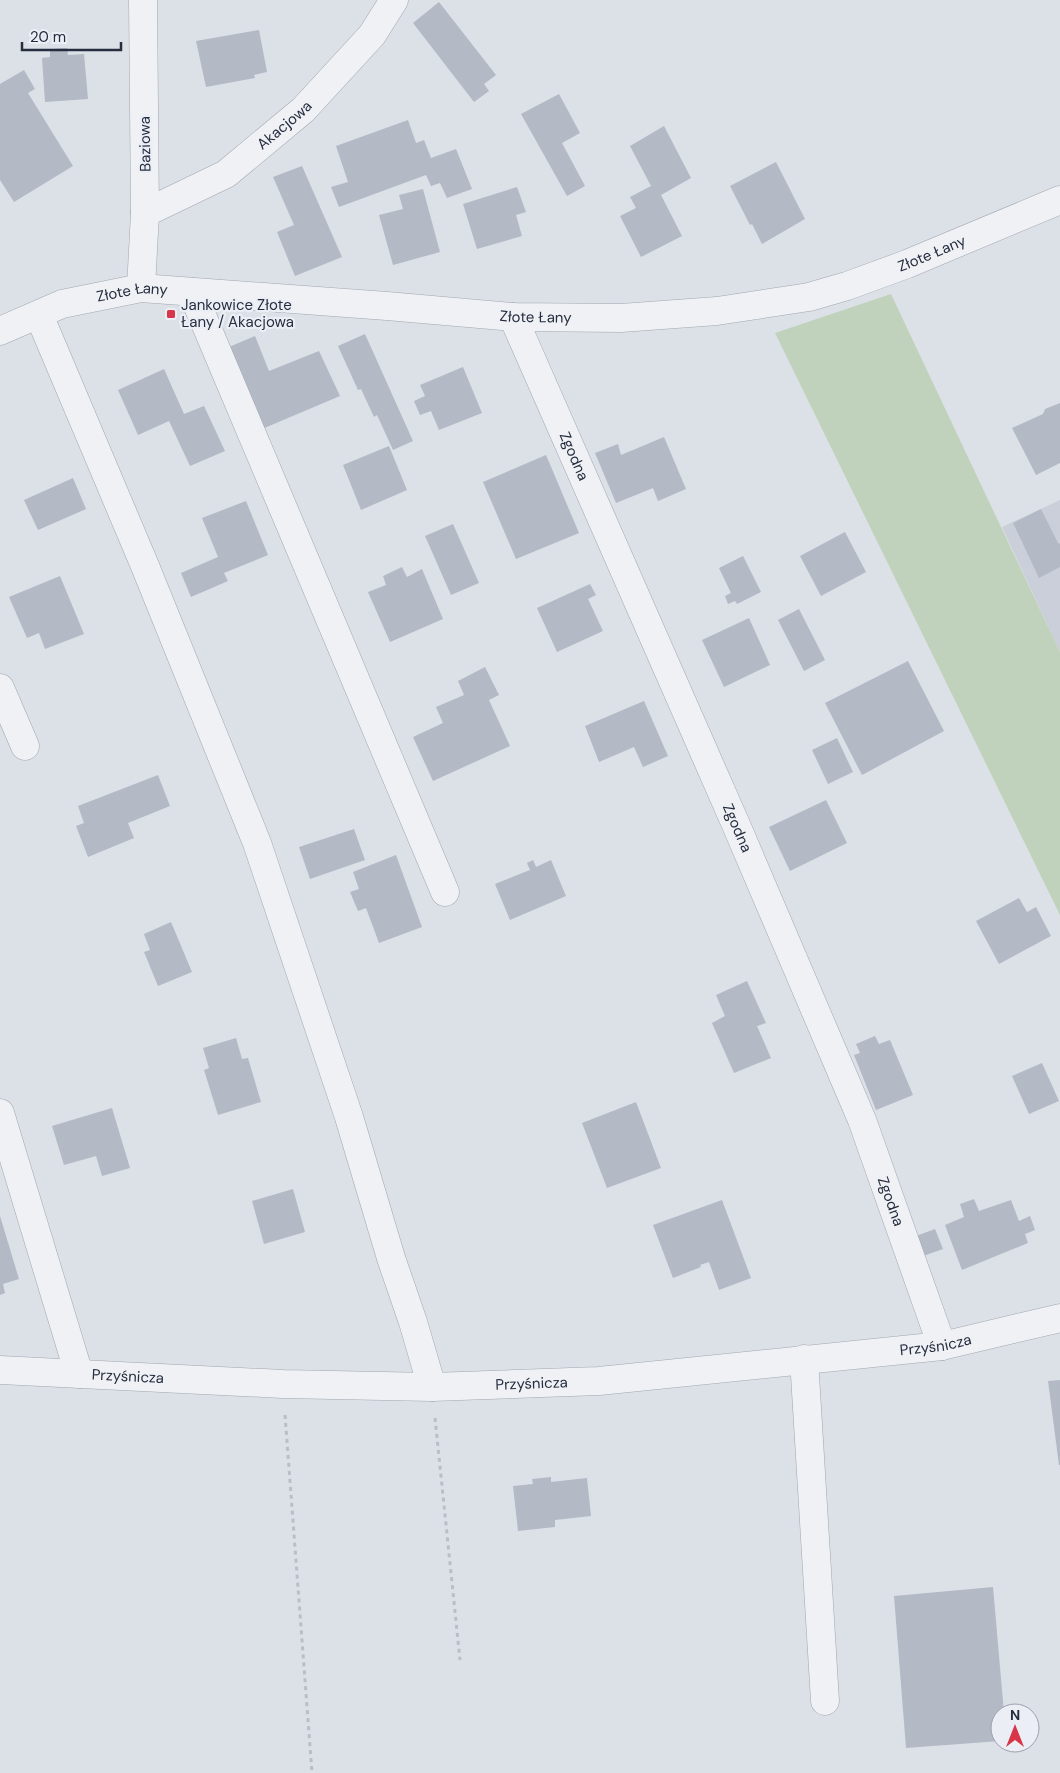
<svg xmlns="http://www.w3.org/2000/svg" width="1060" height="1773" viewBox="0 0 1060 1773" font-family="'DM Sans',sans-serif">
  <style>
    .built { fill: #cacfda }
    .green { fill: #c1d2bc }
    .building { fill: #b3b9c5 }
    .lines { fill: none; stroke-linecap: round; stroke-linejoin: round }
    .minor-casing { stroke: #a1a7b1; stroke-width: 29 }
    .path { stroke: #babec6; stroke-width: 3; stroke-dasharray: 4 4; stroke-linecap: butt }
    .minor { stroke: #eff1f5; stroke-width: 28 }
    .poi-dot { fill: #d83548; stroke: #ebeff5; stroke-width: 2 }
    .labels { text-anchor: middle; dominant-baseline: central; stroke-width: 4.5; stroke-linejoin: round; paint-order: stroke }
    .street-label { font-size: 15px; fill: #252d3f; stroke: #ebeff5 }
    .poi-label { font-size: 15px; fill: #252d3f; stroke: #ebeff5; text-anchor: start }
  </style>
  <rect width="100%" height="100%" fill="#dce0e7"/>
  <!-- built -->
  <path class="built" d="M 1060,500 L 1060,652 L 1002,527 Z"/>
  <!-- green -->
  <path class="green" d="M 891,294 L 1060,652 L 1060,915 L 775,333 Z"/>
  <!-- building -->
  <path class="building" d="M 439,2 L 496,75 L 484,84 L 489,91 L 474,102 L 413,23 Z
    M 259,30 L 267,72 L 254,75 L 255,78 L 206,87 L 196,41 Z
    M 67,48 L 68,55 L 84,54 L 88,99 L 45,102 L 42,58 L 50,57 L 50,49 Z
    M 24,70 L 35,89 L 28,93 L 73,166 L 14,202 L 0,180 L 0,84 Z
    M 559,94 L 580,133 L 562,143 L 585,186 L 567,196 L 521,114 Z
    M 408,120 L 416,143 L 424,140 L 431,158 L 456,149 L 472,189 L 447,198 L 440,183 L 431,186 L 426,175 L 339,207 L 331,187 L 348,182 L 336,146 Z
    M 664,126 L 691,178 L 661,195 L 682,236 L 641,257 L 620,216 L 636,208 L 630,197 L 651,186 L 630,146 Z
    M 776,162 L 805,219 L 762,244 L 752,224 L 750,225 L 730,186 Z
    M 302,166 L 342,257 L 295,276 L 277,232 L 294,225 L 273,177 Z
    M 517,187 L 526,212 L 516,215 L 522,236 L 477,249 L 463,204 Z
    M 423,189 L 440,252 L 393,265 L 379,215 L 403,209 L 399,195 Z
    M 365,334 L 413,441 L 393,450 L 377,415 L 374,417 L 361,389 L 358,390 L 338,346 Z
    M 255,336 L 269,371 L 319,351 L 340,396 L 262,429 L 229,347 Z
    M 463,367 L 482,413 L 439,430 L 431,411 L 420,415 L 414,401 L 425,396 L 420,385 Z
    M 164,369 L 184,414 L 204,406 L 225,451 L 190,466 L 169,421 L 138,435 L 118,390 Z
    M 1060,403 L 1060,463 L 1036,475 L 1012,428 L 1043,414 L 1045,409 Z
    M 664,437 L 686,489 L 658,501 L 653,488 L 616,503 L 595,453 L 618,444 L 621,455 Z
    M 389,446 L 407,490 L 361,510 L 343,465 Z
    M 546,455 L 579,533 L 516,559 L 483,482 Z
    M 73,478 L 86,509 L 38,530 L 24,500 Z
    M 246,501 L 268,555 L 224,573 L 228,581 L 191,597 L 181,573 L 218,557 L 202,518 Z
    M 1041,509 L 1058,543 L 1060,544 L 1060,567 L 1039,578 L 1013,523 Z
    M 453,524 L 479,583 L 451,595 L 425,536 Z
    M 845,532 L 866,572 L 821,596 L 800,556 Z
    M 743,556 L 761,592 L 737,604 L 735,601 L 728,604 L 725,596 L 731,593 L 719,568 Z
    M 402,567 L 407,577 L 422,569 L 443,619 L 390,642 L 368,592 L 386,585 L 383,576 Z
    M 60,576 L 84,634 L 45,649 L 39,633 L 27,638 L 9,597 Z
    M 590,584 L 596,595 L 588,599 L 603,631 L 557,652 L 537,608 Z
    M 799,609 L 825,660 L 804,671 L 778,620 Z
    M 749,618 L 770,665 L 724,687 L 702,640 Z
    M 908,661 L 944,731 L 862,775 L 825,703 Z
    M 485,667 L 499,695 L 489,700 L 510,746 L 433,781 L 413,737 L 443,723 L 436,707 L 464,695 L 458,681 Z
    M 644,701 L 668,756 L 643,767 L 634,747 L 599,762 L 585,726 Z
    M 837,738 L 853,772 L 828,784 L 812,750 Z
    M 158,775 L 170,806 L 128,823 L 134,838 L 88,857 L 76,826 L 84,823 L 78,806 Z
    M 826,800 L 847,843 L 790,871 L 769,827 Z
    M 354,829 L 365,860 L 310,879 L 299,847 Z
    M 396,855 L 422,927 L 379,943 L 366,908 L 358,911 L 350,892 L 359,889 L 353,872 Z
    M 533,860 L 536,867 L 551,860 L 566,896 L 510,920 L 495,884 L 530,870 L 527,863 Z
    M 1019,898 L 1027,912 L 1036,907 L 1051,936 L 999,964 L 976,921 Z
    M 171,922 L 192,972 L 158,986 L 144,952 L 150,950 L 144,934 Z
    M 747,981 L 766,1023 L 757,1026 L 771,1058 L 734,1073 L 712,1023 L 725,1016 L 716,995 Z
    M 875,1036 L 879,1044 L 890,1040 L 913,1095 L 876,1110 L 854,1055 L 860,1053 L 856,1044 Z
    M 236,1038 L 242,1059 L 248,1058 L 261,1102 L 218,1115 L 204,1070 L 209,1068 L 203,1048 Z
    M 1042,1063 L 1059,1101 L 1029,1114 L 1012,1076 Z
    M 636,1102 L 661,1168 L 607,1188 L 582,1123 Z
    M 112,1108 L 130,1168 L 102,1176 L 96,1156 L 64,1165 L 52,1126 Z
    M 293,1189 L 305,1232 L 264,1244 L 252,1201 Z
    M 974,1199 L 979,1211 L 1011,1200 L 1019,1221 L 1030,1216 L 1035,1230 L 1025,1234 L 1028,1243 L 962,1270 L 945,1225 L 964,1217 L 960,1204 Z
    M 722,1200 L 751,1278 L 719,1290 L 709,1262 L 700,1265 L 701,1267 L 673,1278 L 653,1225 Z
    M 0,1216 L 19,1279 L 3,1284 L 5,1293 L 0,1295 Z
    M 935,1229 L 943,1249 L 923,1256 L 916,1236 Z
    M 1060,1380 L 1060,1465 L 1059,1465 L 1048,1381 Z
    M 551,1477 L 551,1482 L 587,1478 L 591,1516 L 555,1520 L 555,1527 L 518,1531 L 513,1486 L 533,1484 L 532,1479 Z
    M 993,1587 L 1004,1713 L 1000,1713 L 1000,1741 L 906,1748 L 894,1596 Z"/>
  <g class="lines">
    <!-- minor casing -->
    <g class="minor-casing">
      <g id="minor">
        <path id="s1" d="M 145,213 L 226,174 L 303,110 L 372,35 L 394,0"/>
        <path d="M 141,288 L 145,213 L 143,0"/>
        <path d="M 192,292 L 445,892"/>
        <path d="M 39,315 L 145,566 L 257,843 L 349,1117 L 391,1258 L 413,1322 L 432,1387"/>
        <path id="s2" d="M 513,317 L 737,827 L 862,1120 L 942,1346"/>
        <path id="s3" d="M 0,331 L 62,304 L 141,288 L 387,306 L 513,317 L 621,318 L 717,311 L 809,297 L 847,286 L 907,264 L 1060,200"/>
        <path d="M 0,688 L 25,746"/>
        <path d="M 0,1113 L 79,1374"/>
        <path d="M 804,1359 L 825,1701"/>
        <path id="s4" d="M 0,1370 L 283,1384 L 432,1387 L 599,1381 L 942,1346 L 1060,1318"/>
      </g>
    </g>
    <!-- path -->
    <path class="path" d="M 285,1415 L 312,1773
      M 435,1418 L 460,1660"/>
    <!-- minor -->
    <use href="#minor" class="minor"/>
  </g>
  <!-- markers -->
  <rect class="poi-dot" x="166" y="309" width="10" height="10" rx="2.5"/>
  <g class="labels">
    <!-- street labels -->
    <g class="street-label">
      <text stroke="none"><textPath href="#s1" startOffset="166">Akacjowa</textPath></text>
      <text transform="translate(145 144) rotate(-91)">Baziowa</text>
      <text stroke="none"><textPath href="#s3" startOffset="949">Złote Łany</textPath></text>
      <text stroke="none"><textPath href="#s3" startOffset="139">Złote Łany</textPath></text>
      <text stroke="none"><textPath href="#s3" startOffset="544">Złote Łany</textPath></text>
      <text stroke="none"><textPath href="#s2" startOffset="152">Zgodna</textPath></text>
      <text stroke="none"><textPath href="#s2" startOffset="558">Zgodna</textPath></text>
      <text stroke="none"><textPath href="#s2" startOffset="962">Zgodna</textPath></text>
      <text stroke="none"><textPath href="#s4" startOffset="938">Przyśnicza</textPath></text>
      <text stroke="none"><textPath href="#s4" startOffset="128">Przyśnicza</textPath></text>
      <text stroke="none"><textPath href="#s4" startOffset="532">Przyśnicza</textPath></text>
    </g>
    <!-- poi labels -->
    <g class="poi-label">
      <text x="181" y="305">Jankowice Złote<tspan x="181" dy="17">Łany / Akacjowa</tspan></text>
    </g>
  </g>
  <!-- north arrow -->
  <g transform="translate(1015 1728)"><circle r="24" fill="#ebeff5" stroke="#9ca1ac"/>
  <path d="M0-4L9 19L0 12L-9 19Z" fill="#d83548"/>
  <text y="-8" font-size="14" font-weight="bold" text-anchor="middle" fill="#252d3f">N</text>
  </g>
  <!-- scale -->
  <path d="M22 42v8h99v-8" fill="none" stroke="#252d3f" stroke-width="2.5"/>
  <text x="30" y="42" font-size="15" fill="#252d3f" stroke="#ebeff5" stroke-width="4" paint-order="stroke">20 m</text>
</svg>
